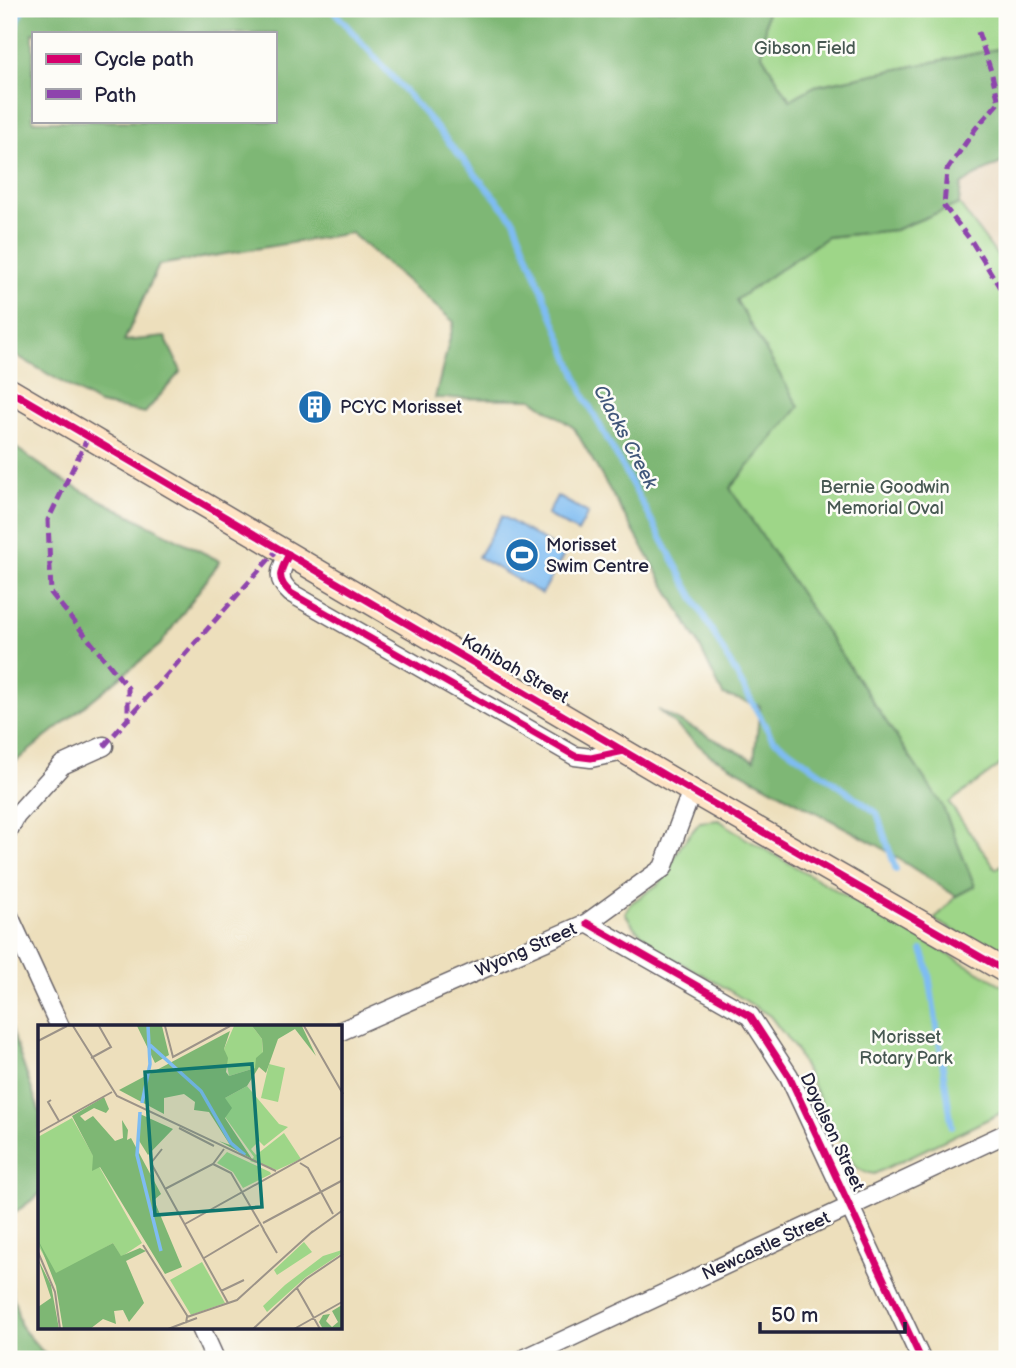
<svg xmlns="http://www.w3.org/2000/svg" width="1016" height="1368" viewBox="0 0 1016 1368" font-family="'Balsamiq Sans',sans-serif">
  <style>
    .built { fill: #e4d1b5 }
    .green { fill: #9ed688; stroke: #607c62; stroke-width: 2 }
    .forest { fill: #7eb774; stroke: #506c58; stroke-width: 2; fill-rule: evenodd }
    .water { fill: #7ebcf2; stroke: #506f96; stroke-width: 2 }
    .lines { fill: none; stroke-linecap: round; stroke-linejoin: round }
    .stream { stroke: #7ebcf2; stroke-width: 6 }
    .street-casing { stroke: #696468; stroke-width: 21 }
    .secondary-casing { stroke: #696468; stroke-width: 26 }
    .street { stroke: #fff; stroke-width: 18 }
    .secondary { stroke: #fee4c5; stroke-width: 23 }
    .quiet { stroke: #8e44ad; stroke-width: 5; stroke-dasharray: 10 5; stroke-linecap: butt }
    .cycleway-casing { stroke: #fdfcf7; stroke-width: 11 }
    .cycleway { stroke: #d6006c; stroke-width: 7 }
    .labels { text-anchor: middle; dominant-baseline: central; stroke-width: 5; stroke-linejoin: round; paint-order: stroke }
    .park-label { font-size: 18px; fill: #475852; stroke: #fdfcf7 }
    .poi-label { font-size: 18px; fill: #22223b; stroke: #fdfcf7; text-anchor: start }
    .street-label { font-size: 18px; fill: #22223b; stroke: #fdfcf7 }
    .water-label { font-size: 19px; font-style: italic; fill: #42587b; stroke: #fdfcf7 }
    .inset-river { fill: none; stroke: #7ebcf2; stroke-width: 3.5 }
    .inset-road { fill: none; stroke: #9c9388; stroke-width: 2 }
    .view { fill: #0f766e; fill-opacity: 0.15; stroke: #0f766e; stroke-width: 3.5 }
    .inset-edge { fill: none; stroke: #22223b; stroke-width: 3.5 }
  </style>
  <rect width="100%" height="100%" fill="#fdfcf7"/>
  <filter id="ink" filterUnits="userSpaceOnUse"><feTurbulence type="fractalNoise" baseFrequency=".0143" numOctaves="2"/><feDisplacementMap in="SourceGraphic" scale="14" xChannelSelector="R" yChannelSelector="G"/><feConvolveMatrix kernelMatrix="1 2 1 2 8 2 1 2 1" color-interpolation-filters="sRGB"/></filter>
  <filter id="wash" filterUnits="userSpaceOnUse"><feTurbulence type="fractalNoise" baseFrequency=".00686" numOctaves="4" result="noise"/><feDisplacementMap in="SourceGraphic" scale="28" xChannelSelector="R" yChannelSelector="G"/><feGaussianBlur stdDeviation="1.57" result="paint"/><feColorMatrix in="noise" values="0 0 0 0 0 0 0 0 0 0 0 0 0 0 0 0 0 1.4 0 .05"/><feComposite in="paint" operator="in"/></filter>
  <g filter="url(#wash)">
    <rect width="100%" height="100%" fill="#eddfbc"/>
    <!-- built -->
    <path class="built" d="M 1007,160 L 1007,269 L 959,204 L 961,185 L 974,176 Z"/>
    <!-- green -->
    <path class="green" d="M 767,9 L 1007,9 L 1007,47 L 815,86 L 790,100 L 762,55 Z
      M 959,204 L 1007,269 L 1007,760 L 949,803 L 996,869 L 1007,861 L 1007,959 L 934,920 L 956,896 L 975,886 L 730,488 L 798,407 L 736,300 L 827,237 L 895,230 Z
      M 719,820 L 745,838 L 1007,988 L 1007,1110 L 874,1174 L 865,1172 L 855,1167 L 833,1128 L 796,1050 L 770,1016 L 714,981 L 659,951 L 634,927 L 625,913 L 630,904 L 660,883 L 682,844 L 700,822 Z"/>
    <!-- forest -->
    <path class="forest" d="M 9,9 L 767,9 L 762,55 L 790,100 L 815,86 L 1007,47 L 1007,160 L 974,176 L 961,185 L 959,204 L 895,230 L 827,237 L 736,300 L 799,407 L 730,488 L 942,805 L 975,886 L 956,896 L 879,846 L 710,755 L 658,710 L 754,760 L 760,706 L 723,695 L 697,641 L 574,428 L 532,399 L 435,398 L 454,322 L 351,233 L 159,265 L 124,341 L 165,337 L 181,371 L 145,413 L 99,404 L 9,351 ZM 33,33 L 275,33 L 275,121 L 33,121 Z
      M 9,443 L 65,482 L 220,561 L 160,645 L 9,767 Z
      M 9,1024 L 40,1113 L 40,1194 L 9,1217 Z
      M 9,1279 L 21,1327 L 49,1359 L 9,1359 Z"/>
    <!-- water -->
    <path class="water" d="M 557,496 L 588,513 L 578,532 L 547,515 Z
      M 502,516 L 565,553 L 542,594 L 478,557 Z"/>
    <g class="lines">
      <!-- stream -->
      <path class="stream" d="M 332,9 L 419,107 L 514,220 L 585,398 L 697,604 L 772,738 L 877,813 L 896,870
        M 9,46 L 22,9
        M 922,950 L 928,968 L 952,1127"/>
    </g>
  </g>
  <g filter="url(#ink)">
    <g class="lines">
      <!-- street casing -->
      <g class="street-casing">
        <path id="street" d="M 289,554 C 280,571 275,579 291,593 L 575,756 L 591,758 L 624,751
          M 9,829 L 16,816 L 62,765 L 104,746
          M 9,916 L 60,1027
          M 587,923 L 750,1016 L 789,1076 L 921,1359
          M 341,1031 L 587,923 L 663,868 L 692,790
          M 201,1328 L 215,1359
          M 524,1359 L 1007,1133"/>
      </g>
      <!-- secondary casing -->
      <g class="secondary-casing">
        <path id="secondary" d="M 9,390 L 702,797 L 1007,972"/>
      </g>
      <!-- street -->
      <use href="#street" class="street"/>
      <!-- secondary -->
      <use href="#secondary" class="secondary"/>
      <!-- quiet -->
      <path class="quiet" d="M 978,32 L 991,71 L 999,102 L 976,128 L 947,170 L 944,206 L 972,242 L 1007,299
        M 88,437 L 48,520 L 51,593 L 128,688 L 128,721
        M 104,746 L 278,549"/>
      <!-- cycleway casing -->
      <g class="cycleway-casing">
        <path id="cycleway" d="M 9,390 L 702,797 L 1007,972
          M 289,554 C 280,571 275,579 291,593 L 575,756 L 591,758 L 624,751
          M 587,923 L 750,1016 L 789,1076 L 921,1359"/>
      </g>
      <!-- cycleway -->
      <use href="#cycleway" class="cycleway"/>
    </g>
  </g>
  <!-- icons -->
  <defs>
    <g id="building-disc" transform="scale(1.75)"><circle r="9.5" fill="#1f6fb2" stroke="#fdfcf7"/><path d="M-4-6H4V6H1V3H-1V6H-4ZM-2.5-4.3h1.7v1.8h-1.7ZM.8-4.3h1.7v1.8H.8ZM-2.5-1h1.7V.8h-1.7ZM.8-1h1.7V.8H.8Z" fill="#fff"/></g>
    <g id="stadium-disc" transform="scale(1.75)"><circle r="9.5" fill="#1f6fb2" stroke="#fdfcf7"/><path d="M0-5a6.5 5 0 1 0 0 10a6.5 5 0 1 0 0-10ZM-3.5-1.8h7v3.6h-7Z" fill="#fff"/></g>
  </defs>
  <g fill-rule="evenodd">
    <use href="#building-disc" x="315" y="407"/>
    <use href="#stadium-disc" x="522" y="555"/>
  </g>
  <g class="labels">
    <!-- park labels -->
    <g class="park-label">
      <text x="805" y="48">Gibson Field</text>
      <text x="885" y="487">Bernie Goodwin<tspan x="885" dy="21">Memorial Oval</tspan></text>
      <text x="906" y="1037">Morisset<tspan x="906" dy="21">Rotary Park</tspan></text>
    </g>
    <!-- poi labels -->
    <g class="poi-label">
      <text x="340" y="407">PCYC Morisset</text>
      <text x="546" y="545">Morisset<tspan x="546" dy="21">Swim Centre</tspan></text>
    </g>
    <!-- street labels -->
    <g class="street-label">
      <text transform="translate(515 669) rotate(30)">Kahibah Street</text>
      <text transform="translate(526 950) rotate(-24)">Wyong Street</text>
      <text transform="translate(832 1132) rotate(65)">Doyalson Street</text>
      <text transform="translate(766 1246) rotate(-25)">Newcastle Street</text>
    </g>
    <!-- water labels -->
    <g class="water-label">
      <text transform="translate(625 437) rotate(62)">Clacks Creek</text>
    </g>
  </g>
  <!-- overview -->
  <g transform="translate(38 1025)">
    <rect width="304" height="304" fill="#eddfbc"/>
    <path d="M 196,1 L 214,1 L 224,14 L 225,30 L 217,43 L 191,51 L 186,24 ZM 231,39 L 247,43 L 240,77 L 223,73 ZM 209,61 L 241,99 L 250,102 L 226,121 L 221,116 L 213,124 L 218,130 L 246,108 L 263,134 L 239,145 L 212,136 L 216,132 L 187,92 L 187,73 ZM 34,93 L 104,218 L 83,232 L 75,218 L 17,251 L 0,220 L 0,112 ZM 189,127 L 232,147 L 233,149 L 205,163 L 195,147 L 179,138 ZM 266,217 L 274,227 L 239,250 L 236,245 ZM 304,225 L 304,228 L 268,252 L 229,287 L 225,281 L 247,260 L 285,231 ZM 164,237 L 187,278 L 153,290 L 132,255 Z" fill="#9ed688"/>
    <path d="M 99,1 L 124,1 L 131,30 L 117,38 ZM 214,1 L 264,1 L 278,31 L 257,4 L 240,14 L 228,48 L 221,42 L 209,61 L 187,73 L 194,83 L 187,93 L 214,134 L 181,116 L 192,120 L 171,87 L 156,85 L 157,77 L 146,69 L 126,73 L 126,89 L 81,65 L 192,6 L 186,24 L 190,33 L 188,47 L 191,51 L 217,43 L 218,33 L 225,27 L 224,14 ZM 66,72 L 71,84 L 68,88 L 56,83 L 42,91 L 47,96 L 55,91 L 77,116 L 85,113 L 84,95 L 90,105 L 89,115 L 93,113 L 123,169 L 116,175 L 144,242 L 127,249 L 62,142 L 54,146 L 55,131 L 34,91 ZM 102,89 L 135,104 L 110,130 L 100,114 ZM 0,215 L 18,248 L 75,218 L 83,231 L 102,223 L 108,226 L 88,236 L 106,278 L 91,297 L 85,285 L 76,286 L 78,299 L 65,294 L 52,304 L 25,304 L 18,261 ZM 0,234 L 13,260 L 21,304 L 0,304 L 0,282 L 13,273 ZM 304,280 L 304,304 L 285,304 L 281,297 L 285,290 L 292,289 L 288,296 L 294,302 L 300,297 L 294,286 Z" fill="#7eb774"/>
    <path class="inset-river" d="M 112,20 L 163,66 L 193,118 L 207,130M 104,78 L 112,39 L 110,1M 102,87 L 99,130 L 123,226"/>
    <path class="inset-road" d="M 35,1 L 79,71 L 238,146M 127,1 L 135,32 L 192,1M 266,1 L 305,69M 0,16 L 29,1M 53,33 L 73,22 L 61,1M 13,75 L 10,77 L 21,96M 141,103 L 176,121M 0,108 L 74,67M 124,124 L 113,138 L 190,278M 262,138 L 270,143 L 295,189M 175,139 L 193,148 L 226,205M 127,164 L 175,139 L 186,124M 225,198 L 305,155M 147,199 L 305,111M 225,204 L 239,228M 273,208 L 305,185M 105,220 L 150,292M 0,227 L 17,267 L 22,304M 166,233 L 221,200M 259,263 L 282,304M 183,266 L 206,255M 148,298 L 149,292 L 199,275 L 275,206M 130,304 L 159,293M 215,304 L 268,254 L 305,229M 256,304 L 304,277"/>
    <path class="view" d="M 214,39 L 224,182 L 117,190 L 107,47 Z"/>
    <rect width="304" height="304" class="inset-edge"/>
  </g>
  <!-- margin -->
  <rect width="1016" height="1368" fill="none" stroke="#fdfcf7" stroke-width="35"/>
  <!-- legend -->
  <rect x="32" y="32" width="245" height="91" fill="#fdfcf7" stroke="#a5a5ac" stroke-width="2"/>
  <rect x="46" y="54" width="35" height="10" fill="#d6006c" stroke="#a5a5ac" stroke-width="2"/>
  <text x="94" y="66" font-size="21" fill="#22223b">Cycle path</text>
  <rect x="46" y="89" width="35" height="10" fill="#8e44ad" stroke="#a5a5ac" stroke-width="2"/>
  <text x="94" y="102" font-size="21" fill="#22223b">Path</text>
  <!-- scale -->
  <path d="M760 1322v10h145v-10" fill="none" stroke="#22223b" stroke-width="3.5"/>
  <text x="771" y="1322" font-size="21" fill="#22223b" stroke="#fdfcf7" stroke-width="5" paint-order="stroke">50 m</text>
</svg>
